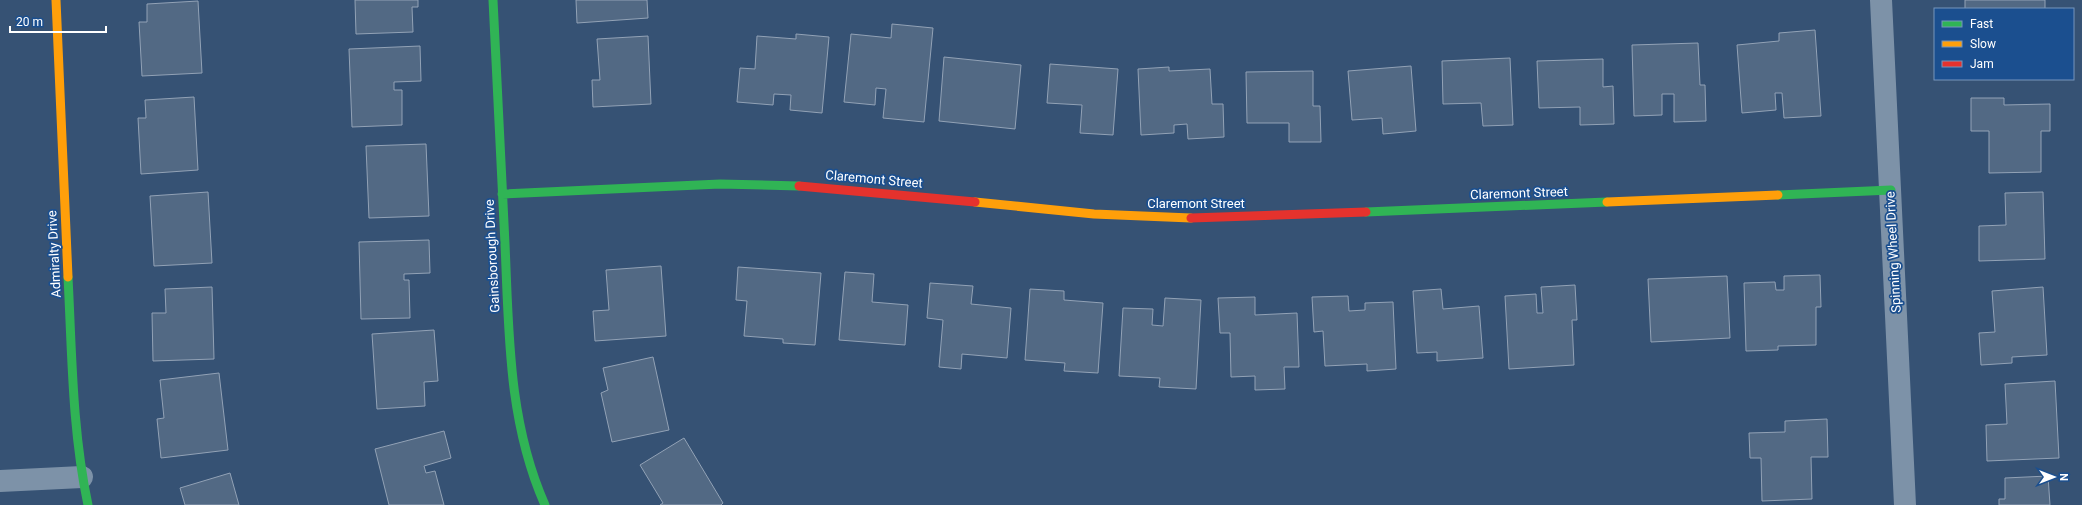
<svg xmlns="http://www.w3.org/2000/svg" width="2082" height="505" viewBox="0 0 2082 505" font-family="Roboto,sans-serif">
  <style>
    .building { fill: #526984; stroke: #92a2b6 }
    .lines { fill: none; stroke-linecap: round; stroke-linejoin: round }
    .street { stroke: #7d92a8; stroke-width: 22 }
    .fast { stroke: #30b455; stroke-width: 9 }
    .slow { stroke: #ff9f0a; stroke-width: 9 }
    .jam { stroke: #e5322d; stroke-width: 9 }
    .labels { text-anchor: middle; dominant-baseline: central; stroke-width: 3.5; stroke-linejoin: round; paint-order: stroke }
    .street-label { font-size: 13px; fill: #fff; stroke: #1b4f8f }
  </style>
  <rect width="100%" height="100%" fill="#365274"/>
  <!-- building -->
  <path class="building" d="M 355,0 L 418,0 L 418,7 L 412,7 L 413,32 L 356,34 Z
    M 576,0 L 647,0 L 648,18 L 577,23 Z
    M 1965,0 L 2045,0 L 2045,9 L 1965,9 Z
    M 198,1 L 202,73 L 142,76 L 139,22 L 147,22 L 147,4 Z
    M 892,24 L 933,28 L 924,122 L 883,118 L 886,89 L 876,88 L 875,105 L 844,102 L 851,34 L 891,38 Z
    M 1815,30 L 1821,116 L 1784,118 L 1782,93 L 1775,93 L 1776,110 L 1742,113 L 1737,45 L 1779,41 L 1779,33 Z
    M 796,34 L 829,37 L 822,113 L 790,110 L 791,95 L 774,94 L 773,105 L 737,102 L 740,68 L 755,69 L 757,36 L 796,39 Z
    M 648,36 L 651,104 L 593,107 L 592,80 L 600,80 L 597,39 Z
    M 1698,43 L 1700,85 L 1705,85 L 1706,121 L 1674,122 L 1674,94 L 1662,94 L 1662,115 L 1634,116 L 1632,45 Z
    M 420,46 L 421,81 L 394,82 L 394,90 L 402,90 L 402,125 L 352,127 L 349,49 Z
    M 944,57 L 1021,65 L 1015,129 L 939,121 Z
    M 1510,58 L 1513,125 L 1483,126 L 1481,103 L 1443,104 L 1442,61 Z
    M 1603,59 L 1603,87 L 1613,86 L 1614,124 L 1580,125 L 1580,107 L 1539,108 L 1537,61 Z
    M 1050,64 L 1118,69 L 1113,135 L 1080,133 L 1082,105 L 1047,103 Z
    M 1411,66 L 1416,131 L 1383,134 L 1382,118 L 1352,120 L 1348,71 Z
    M 1169,67 L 1169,71 L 1210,69 L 1212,104 L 1223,104 L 1224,137 L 1188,139 L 1187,124 L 1174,125 L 1174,133 L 1141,135 L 1138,69 Z
    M 1313,71 L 1313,106 L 1320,106 L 1321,142 L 1289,142 L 1289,123 L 1247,123 L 1246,72 Z
    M 194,97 L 198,170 L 141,174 L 138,118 L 146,118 L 145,100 Z
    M 1971,98 L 2004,98 L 2004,105 L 2050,104 L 2050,131 L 2041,131 L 2041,172 L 1989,173 L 1989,131 L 1971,131 Z
    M 426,144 L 429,216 L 369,218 L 366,146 Z
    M 208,192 L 212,263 L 154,266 L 150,196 Z
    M 2043,192 L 2045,259 L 1979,261 L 1979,226 L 2006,225 L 2005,193 Z
    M 429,240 L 430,273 L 404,274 L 404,280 L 409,280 L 410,318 L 361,319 L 359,242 Z
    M 661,266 L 666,336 L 595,341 L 593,311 L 609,310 L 606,270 Z
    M 738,267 L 821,273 L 815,345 L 783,343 L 783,339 L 744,336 L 747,301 L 736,300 Z
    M 845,272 L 874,274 L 872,302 L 908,305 L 905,345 L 839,340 Z
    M 1820,275 L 1821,307 L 1816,307 L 1816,345 L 1778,346 L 1778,350 L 1746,351 L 1744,283 L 1775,282 L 1776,290 L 1784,290 L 1784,276 Z
    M 1727,276 L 1730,338 L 1651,342 L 1648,279 Z
    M 930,283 L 973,286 L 971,304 L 1011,308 L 1007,358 L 962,354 L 961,369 L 939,367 L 943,320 L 927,318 Z
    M 1575,285 L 1577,320 L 1572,320 L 1574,365 L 1509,369 L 1505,296 L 1536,294 L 1537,313 L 1543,313 L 1541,287 Z
    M 212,287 L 214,359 L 153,361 L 152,313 L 166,313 L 165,289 Z
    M 2043,287 L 2047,355 L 2012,357 L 2012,363 L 1981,365 L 1979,333 L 1995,332 L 1992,291 Z
    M 1030,289 L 1064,291 L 1064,300 L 1103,303 L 1098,373 L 1064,371 L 1065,363 L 1025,360 Z
    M 1441,289 L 1443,309 L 1479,306 L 1483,358 L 1437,361 L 1437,352 L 1417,353 L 1413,291 Z
    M 1348,296 L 1349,311 L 1365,310 L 1365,303 L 1393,302 L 1396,369 L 1367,371 L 1367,364 L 1325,366 L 1323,331 L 1314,332 L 1312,297 Z
    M 1255,297 L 1255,315 L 1297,313 L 1299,367 L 1284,367 L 1285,389 L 1255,390 L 1255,376 L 1231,377 L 1230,333 L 1220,333 L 1218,298 Z
    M 1165,298 L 1201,300 L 1196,389 L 1159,387 L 1160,378 L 1119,376 L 1123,308 L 1153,309 L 1152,325 L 1163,326 Z
    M 434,330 L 438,381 L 424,382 L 425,406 L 377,409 L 372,334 Z
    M 653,357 L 669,430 L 612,442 L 601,393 L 608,390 L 603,368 Z
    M 219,373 L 228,450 L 161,458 L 157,419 L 164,418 L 160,380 Z
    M 2055,381 L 2059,458 L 1987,461 L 1986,425 L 2007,424 L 2005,384 Z
    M 1827,419 L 1828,457 L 1811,457 L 1812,499 L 1762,501 L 1761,458 L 1750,458 L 1749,433 L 1785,432 L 1785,421 Z
    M 444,431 L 451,458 L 424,466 L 426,473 L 435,471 L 444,505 L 389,505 L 375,449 Z
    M 684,438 L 723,503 L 721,505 L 660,505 L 663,503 L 640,465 Z
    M 230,473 L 239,505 L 185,505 L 180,488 Z
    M 2048,476 L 2050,505 L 1999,505 L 1999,499 L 2005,499 L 2005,478 Z"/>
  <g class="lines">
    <!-- street -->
    <path class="street" d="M 1881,0 L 1905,505
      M 0,481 L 82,477"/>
    <!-- fast -->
    <path class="fast" d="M 493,0 C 497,81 501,163 505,244 C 509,333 508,422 545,505
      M 502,194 L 720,184 L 799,186
      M 1778,195 L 1891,190
      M 1366,212 L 1607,202
      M 68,277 C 72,353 72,430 88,505"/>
    <!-- slow -->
    <path class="slow" d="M 56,0 L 68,277
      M 975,202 L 1094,214 L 1191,218
      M 1607,202 L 1778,195"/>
    <!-- jam -->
    <path class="jam" d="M 799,186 L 975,202
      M 1191,218 L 1366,212"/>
  </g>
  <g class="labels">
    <!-- street labels -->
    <g class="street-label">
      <text transform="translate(874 179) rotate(5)">Claremont Street</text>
      <text transform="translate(1519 193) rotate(-2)">Claremont Street</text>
      <text x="1196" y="203">Claremont Street</text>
      <text transform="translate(1893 252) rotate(-93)">Spinning Wheel Drive</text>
      <text transform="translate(54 254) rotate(-93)">Admiralty Drive</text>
      <text transform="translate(492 256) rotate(-93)">Gainsborough Drive</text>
    </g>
  </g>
  <!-- legend -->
  <rect x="1934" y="8" width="140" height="72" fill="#1b4f8f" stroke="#7695bc"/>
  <rect x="1942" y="21" width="20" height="6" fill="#30b455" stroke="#7695bc"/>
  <text x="1970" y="28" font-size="12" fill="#ffffff">Fast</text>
  <rect x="1942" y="41" width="20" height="6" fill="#ff9f0a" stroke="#7695bc"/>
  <text x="1970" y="48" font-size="12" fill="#ffffff">Slow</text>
  <rect x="1942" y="61" width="20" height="6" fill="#e5322d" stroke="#7695bc"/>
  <text x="1970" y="68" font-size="12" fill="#ffffff">Jam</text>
  <!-- north arrow -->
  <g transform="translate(2054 477) rotate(90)" stroke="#1b4f8f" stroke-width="3" paint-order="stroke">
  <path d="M0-3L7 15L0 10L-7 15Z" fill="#ffffff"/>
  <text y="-6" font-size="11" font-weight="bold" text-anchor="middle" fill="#ffffff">N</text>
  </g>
  <!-- scale -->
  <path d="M10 26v6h96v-6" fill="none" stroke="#ffffff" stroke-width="2"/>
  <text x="16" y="26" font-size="12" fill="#ffffff" stroke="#1b4f8f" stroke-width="3" paint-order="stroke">20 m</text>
</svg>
